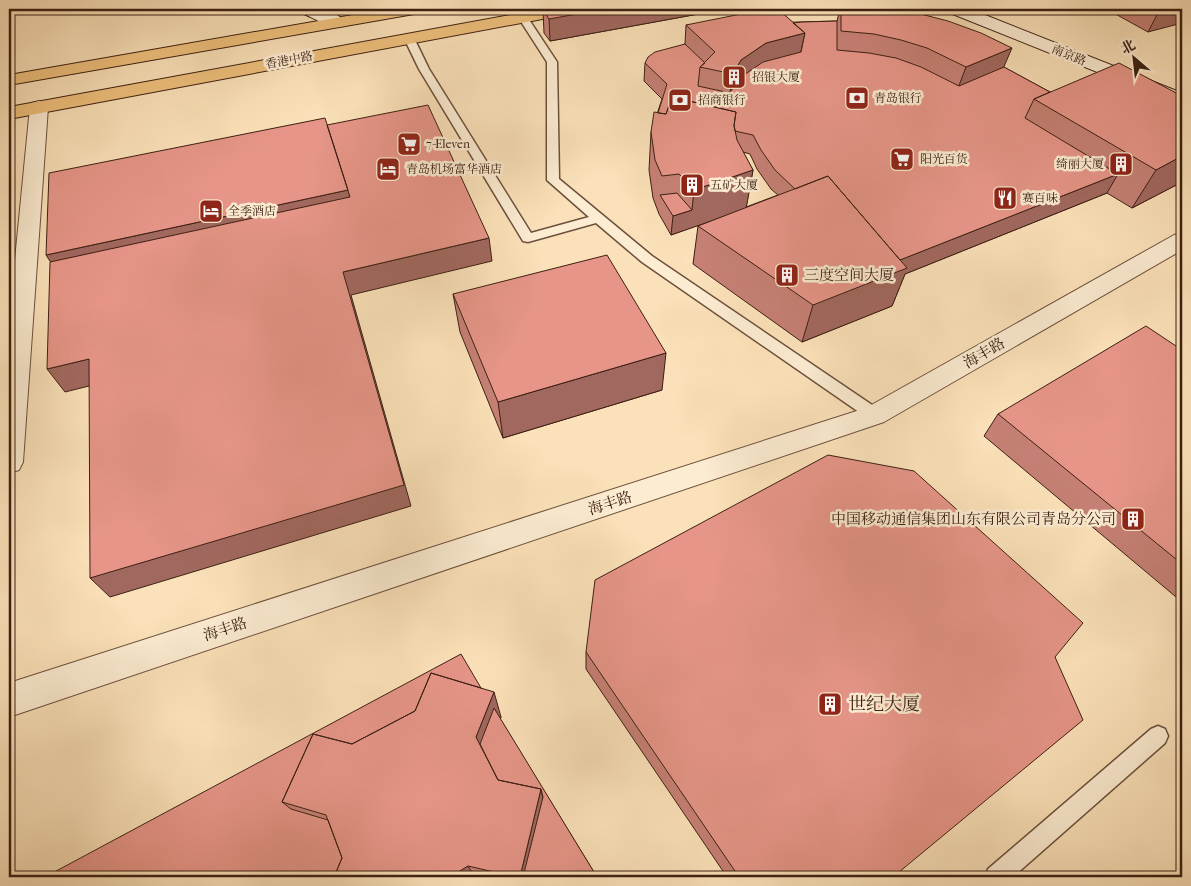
<svg xmlns="http://www.w3.org/2000/svg" width="1191" height="886" viewBox="0 0 1191 886" font-family="'IM FELL French Canon','Noto Serif SC',serif">
  <style>
    .lines { fill: none; stroke-linecap: round; stroke-linejoin: round }
    .lane-casing { stroke: #6c503c; stroke-width: 3 }
    .street-casing { stroke: #6c503c; stroke-width: 2 }
    .secondary-casing { stroke: #3d2013; stroke-width: 2 }
    .primary-casing { stroke: #3d2013; stroke-width: 2 }
    .lane { fill: #fcecd2; fill-rule: evenodd }
    .street { fill: #fcecd2; fill-rule: evenodd }
    .secondary { fill: #fcecd2; fill-rule: evenodd }
    .primary { fill: #eec07c; fill-rule: evenodd }
    .wall { fill: #c68075; stroke: #3d2013; fill-rule: evenodd }
    .shaded-wall { fill: #a1685f; stroke: #3d2013 }
    .building { fill: #e69588; stroke: #3d2013 }
    .labels { text-anchor: middle; dominant-baseline: central; stroke-width: 5; stroke-linejoin: round; paint-order: stroke }
    .far-street-label { font-size: 12px; fill: #3d2013; stroke: #fcecd2 }
    .far-poi-label { font-size: 12px; fill: #3d2013; stroke: #fcecd2; text-anchor: start }
    .poi-label { font-size: 15px; fill: #3d2013; stroke: #fcecd2; text-anchor: start }
    .street-label { font-size: 15px; fill: #3d2013; stroke: #fcecd2 }
    .near-poi-label { font-size: 18px; fill: #3d2013; stroke: #fcecd2; text-anchor: start }
  </style>
  <rect width="100%" height="100%" fill="#fbe1b9"/>
  <filter id="stains"><feTurbulence type="fractalNoise" baseFrequency=".004" numOctaves="4"/><feColorMatrix values="0 0 0 0 .2 0 0 0 0 .09 0 0 0 0 .02 0 0 0 .5 -.17"/></filter>
  <radialGradient id="worn" r=".72"><stop offset=".6" stop-color="#630" stop-opacity="0"/><stop offset="1" stop-color="#630" stop-opacity=".3"/></radialGradient>
  <g class="lines">
    <!-- lane casing -->
    <g class="lane-casing">
      <path id="lane" d="M 523,14 L 526,15 L 557,62 L 559,179 L 652,256 L 881,411 L 883,415 L 881,419 L 875,421 L 869,419 L 642,262 L 596,223 L 528,242 L 523,241 L 419,69 L 404,38 L 409,35 L 414,38 L 429,69 L 531,233 L 589,217 L 547,180 L 547,62 L 518,17 Z
        M 1158,726 L 1165,729 L 1168,736 L 1165,743 L 1013,877 L 985,877 L 988,869 L 1151,729 Z"/>
    </g>
    <!-- street casing -->
    <g class="street-casing">
      <path id="street" d="M 39,101 L 46,103 L 48,107 L 23,462 L 19,470 L 9,473 L 9,321 L 30,107 L 32,103 Z
        M 1182,233 L 1182,250 L 884,422 L 9,717 L 9,683 L 866,408 L 1174,235 Z"/>
    </g>
    <!-- secondary casing -->
    <g class="secondary-casing">
      <path id="secondary" d="M 300,9 C 314,8 336,9 345,22 L 343,26 C 330,29 314,18 302,13 Z
        M 948,9 L 970,9 L 1182,93 L 1182,106 L 950,13 Z"/>
    </g>
    <!-- primary casing -->
    <g class="primary-casing">
      <path id="primary" d="M 387,9 L 422,9 L 420,13 L 414,14 L 9,85 L 9,75 Z
        M 543,9 L 577,9 L 575,13 L 569,14 L 9,119 L 9,107 Z"/>
    </g>
    <!-- lane -->
    <use href="#lane" class="lane"/>
    <!-- street -->
    <use href="#street" class="street"/>
    <!-- secondary -->
    <use href="#secondary" class="secondary"/>
    <!-- primary -->
    <use href="#primary" class="primary"/>
  </g>
  <!-- wall -->
  <path class="wall" d="M 92,9 L 124,9 L 120,11 L 106,13 L 96,11 Z
    M 551,9 L 715,9 L 715,11 L 550,41 L 544,33 L 543,10 Z
    M 840,9 L 896,9 L 1050,92 L 1182,96 L 1182,182 L 1132,208 L 1107,193 L 905,274 L 892,306 L 802,342 L 693,264 L 698,226 L 704,223 L 671,235 L 659,214 L 653,198 L 649,170 L 651,132 L 662,99 L 644,81 L 645,63 L 685,44 L 686,25 L 837,21 ZM 743,152 L 750,154 L 757,169 L 771,189 L 778,195 L 746,207 L 753,170 Z
    M 1094,9 L 1182,9 L 1148,32 L 1110,11 Z
    M 453,294 L 662,390 L 503,438 L 460,332 Z
    M 1182,350 L 1182,602 L 984,436 L 998,414 Z
    M 586,652 L 1055,657 L 893,877 L 727,877 L 586,669 Z
    M 481,688 L 501,717 L 500,719 L 597,877 L 45,877 Z"/>
  <!-- shaded-wall -->
  <path class="shaded-wall" d="M 71,9 L 82,9 L 72,11 Z
    M 104,9 L 124,9 L 120,11 L 106,13 Z
    M 561,9 L 715,9 L 715,11 L 550,41 L 549,19 Z
    M 1160,9 L 1182,9 L 1182,23 L 1148,32 Z
    M 805,33 L 797,70 L 727,112 L 733,74 L 741,60 L 766,43 Z
    M 1012,48 L 996,85 L 952,104 L 966,67 Z
    M 1182,156 L 1182,182 L 1132,208 L 1156,170 Z
    M 753,170 L 746,209 L 671,235 L 673,216 L 692,210 L 694,190 Z
    M 1118,174 L 1107,193 L 905,274 L 892,306 L 802,342 L 813,305 L 882,267 Z
    M 348,190 L 357,220 L 66,286 L 46,255 Z
    M 489,238 L 492,261 L 351,295 L 411,506 L 110,597 L 90,578 L 343,272 Z
    M 666,353 L 662,390 L 503,438 L 498,402 Z
    M 89,359 L 105,382 L 65,392 L 47,369 Z
    M 494,692 L 501,717 L 485,757 L 476,737 Z
    M 541,789 L 545,809 L 529,877 L 520,877 Z
    M 468,866 L 475,877 L 450,877 Z"/>
  <!-- building -->
  <path class="building" d="M 551,9 L 605,9 L 549,19 L 543,10 Z
    M 766,9 L 778,9 L 805,33 L 766,43 L 741,60 L 733,74 L 700,67 L 715,52 L 686,25 Z
    M 841,9 L 896,9 L 913,12 L 948,21 L 981,33 L 1012,48 L 966,67 L 927,48 L 901,40 L 874,34 L 841,31 Z
    M 837,21 L 837,50 L 869,53 L 896,58 L 921,67 L 959,86 L 1004,67 L 1050,92 L 1034,99 L 1025,118 L 1118,174 L 900,260 L 828,176 L 795,189 L 775,170 L 761,150 L 753,135 L 735,131 L 734,126 L 736,112 L 672,97 L 666,114 L 658,113 L 667,84 L 645,63 L 648,57 L 655,52 L 685,44 L 705,63 L 700,67 L 698,86 L 730,93 L 738,79 L 763,62 L 801,52 L 805,33 L 793,23 L 802,22 Z
    M 1119,63 L 1182,96 L 1182,156 L 1156,170 L 1034,99 Z
    M 672,97 L 736,112 L 734,125 L 737,140 L 753,170 L 694,190 L 679,174 L 662,176 L 655,160 L 651,132 L 654,112 L 666,114 Z
    M 428,105 L 489,238 L 343,272 L 404,485 L 90,578 L 89,359 L 47,369 L 50,262 L 350,197 L 327,125 Z
    M 325,118 L 348,190 L 46,255 L 49,173 Z
    M 828,176 L 907,268 L 813,305 L 698,226 Z
    M 677,193 L 692,210 L 673,216 L 660,195 Z
    M 607,255 L 666,353 L 498,402 L 453,294 Z
    M 1146,326 L 1182,350 L 1182,564 L 998,414 Z
    M 828,455 L 914,471 L 1083,623 L 1055,657 L 1083,720 L 893,877 L 739,877 L 586,652 L 595,580 Z
    M 461,654 L 481,688 L 431,673 L 415,711 L 352,744 L 313,734 L 282,802 L 291,809 L 328,820 L 342,858 L 334,877 L 45,877 Z
    M 431,673 L 494,692 L 476,737 L 498,780 L 541,789 L 520,877 L 516,877 L 468,866 L 450,877 L 334,877 L 342,858 L 326,815 L 282,802 L 313,734 L 352,744 L 415,711 Z
    M 494,708 L 597,877 L 523,877 L 543,797 L 541,789 L 498,780 L 480,744 Z
    M 472,872 L 495,877 L 463,877 Z"/>
  <!-- icons -->
  <defs>
    <g id="building-square" transform="scale(1.25)"><rect x="-9" y="-9" width="18" height="18" rx="4" fill="#8f2418" stroke="#fcecd2"/><path d="M-4-6H4V6H1V3H-1V6H-4ZM-2.5-4.3h1.7v1.8h-1.7ZM.8-4.3h1.7v1.8H.8ZM-2.5-1h1.7V.8h-1.7ZM.8-1h1.7V.8H.8Z" fill="#fff"/></g>
    <g id="bank-square" transform="scale(1.25)"><rect x="-9" y="-9" width="18" height="18" rx="4" fill="#8f2418" stroke="#fcecd2"/><path d="M-6-4H6V4H-6ZM0-2.3a2.3 2.3 0 1 0 0 4.6a2.3 2.3 0 1 0 0-4.6Z" fill="#fff"/></g>
    <g id="supermarket-square" transform="scale(1.25)"><rect x="-9" y="-9" width="18" height="18" rx="4" fill="#8f2418" stroke="#fcecd2"/><path d="M-6-5.5h2.5l.6 2H6L4.5 2H-2.5L-4.4-4H-6ZM-1.5 3.2a1.3 1.3 0 1 0 .1 0ZM3 3.2a1.3 1.3 0 1 0 .1 0Z" fill="#fff"/></g>
    <g id="hotel-square" transform="scale(1.25)"><rect x="-9" y="-9" width="18" height="18" rx="4" fill="#8f2418" stroke="#fcecd2"/><path d="M-6-4.5h1.5V1H6V5H4.5V3h-9V5H-6ZM-4 0a1.8 1.8 0 1 1 3.6 0ZM.5 0V-2.5h3Q6-2.5 6 0Z" fill="#fff"/></g>
    <g id="restaurant-square" transform="scale(1.25)"><rect x="-9" y="-9" width="18" height="18" rx="4" fill="#8f2418" stroke="#fcecd2"/><path d="M-5-6h1v4h1v-4h1v4h1v-4h1v5L-1.5 .5V6h-2V.5L-5-1ZM5-6V6H3V1.5H1.5Q1.5-4 5-6Z" fill="#fff"/></g>
  </defs>
  <g fill-rule="evenodd">
    <use href="#building-square" x="734" y="77"/>
    <use href="#bank-square" x="857" y="98"/>
    <use href="#bank-square" x="680" y="100"/>
    <use href="#supermarket-square" x="409" y="144"/>
    <use href="#supermarket-square" x="902" y="159"/>
    <use href="#building-square" x="1121" y="164"/>
    <use href="#hotel-square" x="388" y="169"/>
    <use href="#building-square" x="692" y="185"/>
    <use href="#restaurant-square" x="1005" y="198"/>
    <use href="#hotel-square" x="211" y="211"/>
    <use href="#building-square" x="787" y="275"/>
    <use href="#building-square" x="1133" y="519"/>
    <use href="#building-square" x="830" y="704"/>
  </g>
  <g class="labels">
    <!-- far-street labels -->
    <g class="far-street-label">
      <text transform="translate(1069 55) rotate(22)">南京路</text>
      <text transform="translate(289 60) rotate(-11)">香港中路</text>
    </g>
    <!-- far-poi labels -->
    <g class="far-poi-label">
      <text x="752" y="77">招银大厦</text>
      <text x="874" y="98">青岛银行</text>
      <text x="698" y="100">招商银行</text>
      <text x="426" y="144">7-Eleven</text>
      <text x="920" y="159">阳光百货</text>
      <text x="1104" y="164" text-anchor="end">绮丽大厦</text>
      <text x="406" y="169">青岛机场富华酒店</text>
      <text x="710" y="185">五矿大厦</text>
      <text x="1022" y="198">赛百味</text>
      <text x="228" y="211">全季酒店</text>
    </g>
    <!-- poi labels -->
    <g class="poi-label">
      <text x="804" y="275">三度空间大厦</text>
      <text x="1116" y="519" text-anchor="end">中国移动通信集团山东有限公司青岛分公司</text>
    </g>
    <!-- street labels -->
    <g class="street-label">
      <text transform="translate(984 353) rotate(-30)">海丰路</text>
      <text transform="translate(610 503) rotate(-18)">海丰路</text>
      <text transform="translate(225 629) rotate(-18)">海丰路</text>
    </g>
    <!-- near-poi labels -->
    <g class="near-poi-label">
      <text x="848" y="704">世纪大厦</text>
    </g>
  </g>
  <!-- margin -->
  <rect width="1191" height="886" fill="none" stroke="#fbe1b9" stroke-width="30"/>
  <rect x="10" y="10" width="1171" height="866" fill="none" stroke="#3d2013" stroke-width="2.5"/>
  <rect x="15" y="15" width="1161" height="856" fill="none" stroke="#3d2013"/>
  <!-- north arrow -->
  <g transform="translate(1134 58) rotate(332)" stroke="#fcecd2" stroke-width="4" paint-order="stroke">
  <path d="M0-4L9 19L0 12L-9 19Z" fill="#3d2013"/>
  <text y="-8" font-size="14" font-weight="bold" text-anchor="middle" fill="#3d2013">北</text>
  </g>
  <rect width="100%" height="100%" filter="url(#stains)"/>
  <rect width="100%" height="100%" fill="url(#worn)"/>
</svg>
